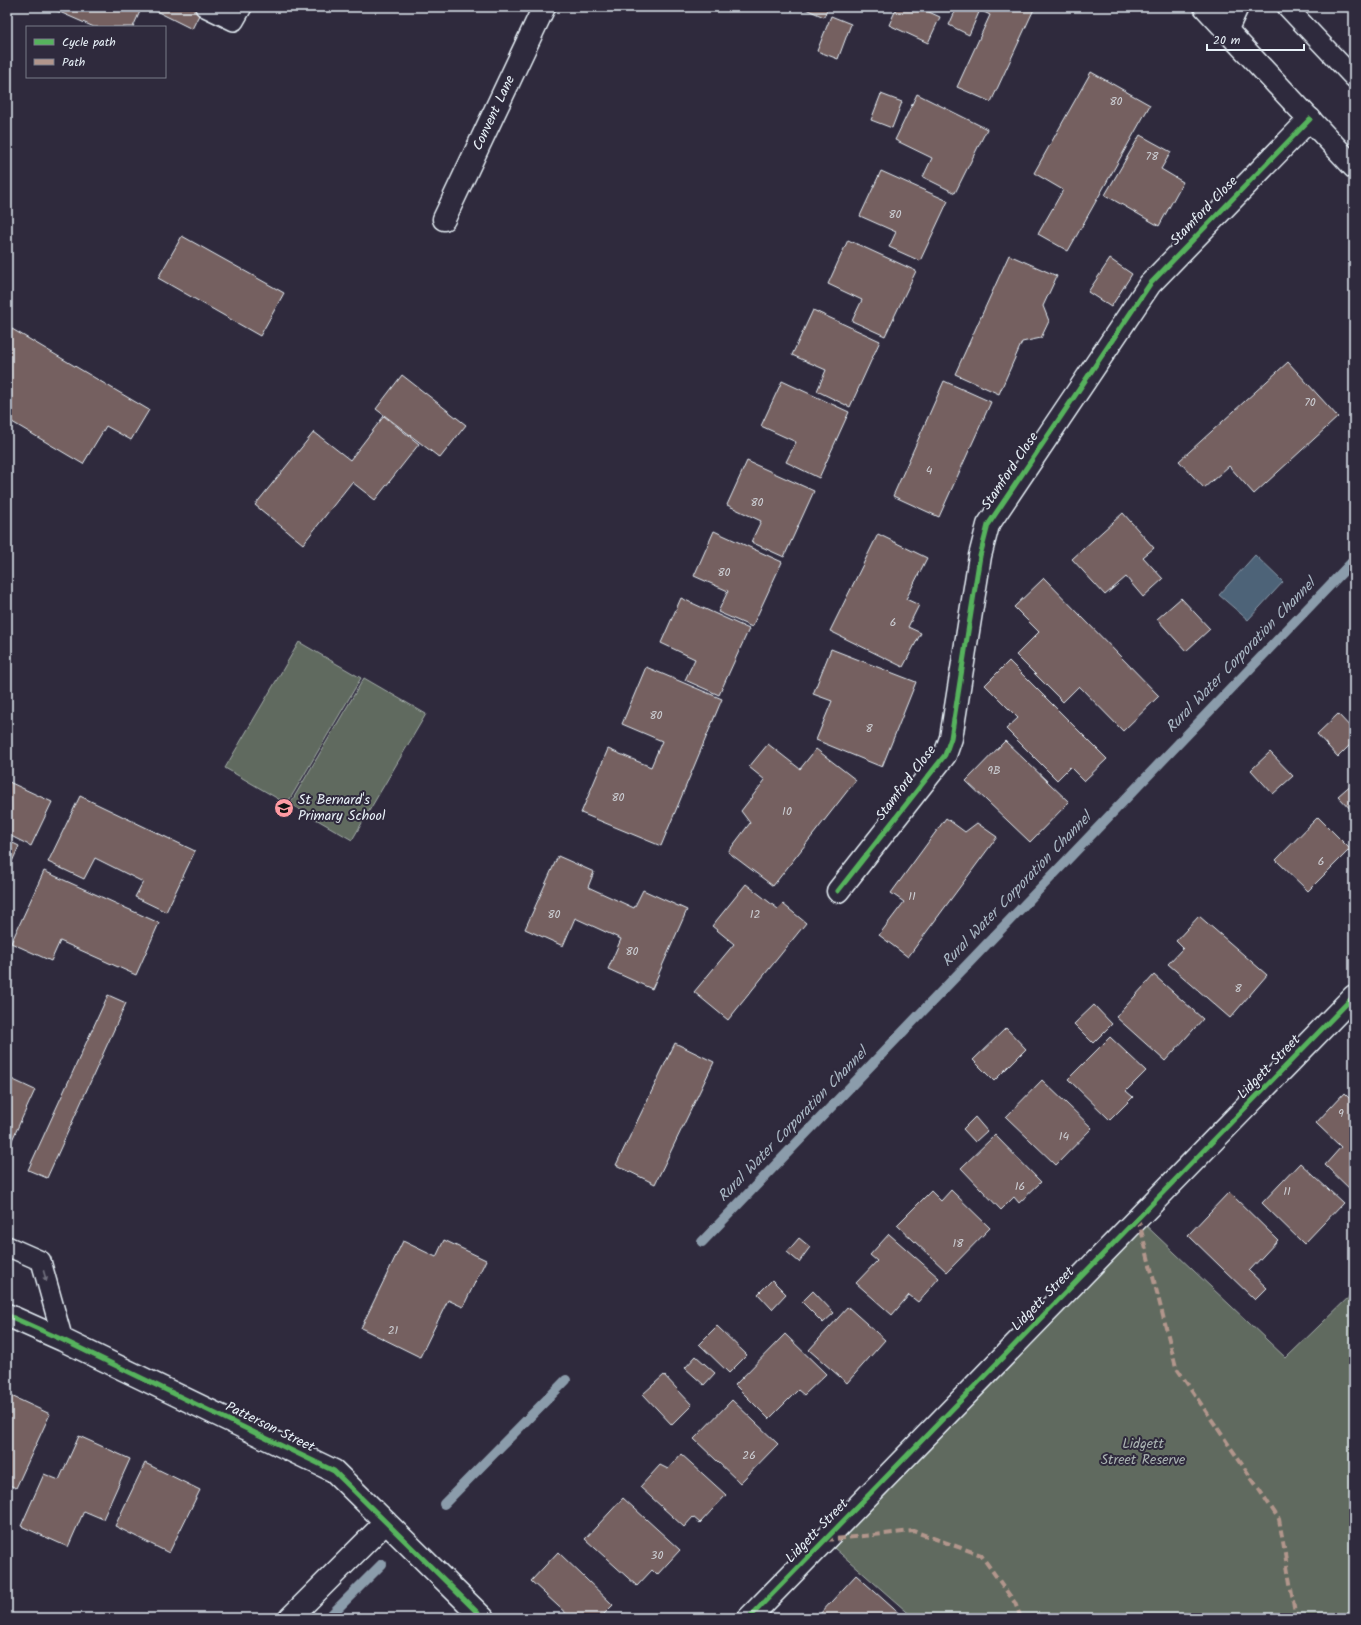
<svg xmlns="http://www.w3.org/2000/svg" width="1361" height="1625" viewBox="0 0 1361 1625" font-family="Kalam,sans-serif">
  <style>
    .green { fill: #606a5e; stroke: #a4aeab }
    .water { fill: #4d6378; stroke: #8b9cab }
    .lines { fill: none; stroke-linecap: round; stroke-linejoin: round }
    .stream { stroke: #8b9cab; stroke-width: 10 }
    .building { fill: #756161; stroke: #e8f1f8 }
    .lane-casing { stroke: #e8f1f8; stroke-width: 22 }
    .street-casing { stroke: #e8f1f8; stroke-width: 25 }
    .secondary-casing { stroke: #e8f1f8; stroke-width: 25 }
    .lane { stroke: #2f2a3d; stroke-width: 19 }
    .street { stroke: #2f2a3d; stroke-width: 22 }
    .secondary { stroke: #2f2a3d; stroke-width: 22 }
    .quiet { stroke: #b2968c; stroke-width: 4; stroke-dasharray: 8 4; stroke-linecap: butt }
    .cycleway-casing { stroke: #2f2a3d; stroke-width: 8 }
    .cycleway { stroke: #56b35d; stroke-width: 5 }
    .oneway { fill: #70707e }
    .labels { text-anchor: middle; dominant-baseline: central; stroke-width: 4; stroke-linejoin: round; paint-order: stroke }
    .number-label { font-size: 12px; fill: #cbcdd2 }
    .street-label { font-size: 14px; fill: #e8f1f8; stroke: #2f2a3d }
    .poi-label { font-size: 14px; fill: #e8f1f8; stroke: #2f2a3d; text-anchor: start }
    .park-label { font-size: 14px; fill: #abb4b3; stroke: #2f2a3d }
    .water-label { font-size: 15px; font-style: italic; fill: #aab8c5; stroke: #2f2a3d }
  </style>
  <rect width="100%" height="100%" fill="#2f2a3d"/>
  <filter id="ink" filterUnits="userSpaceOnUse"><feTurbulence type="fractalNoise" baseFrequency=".025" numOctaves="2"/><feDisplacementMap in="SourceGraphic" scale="8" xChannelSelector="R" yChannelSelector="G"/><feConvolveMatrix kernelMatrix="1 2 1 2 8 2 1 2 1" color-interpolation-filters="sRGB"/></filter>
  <g filter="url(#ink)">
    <!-- green -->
    <path class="green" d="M 299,642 L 361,678 L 287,804 L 225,768 Z
      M 364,678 L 426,714 L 352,840 L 290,804 Z
      M 1138,1218 L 1286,1358 L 1354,1292 L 1354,1618 L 914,1618 L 825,1540 Z"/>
    <!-- water -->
    <path class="water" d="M 1255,555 L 1283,582 L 1248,620 L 1219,595 Z"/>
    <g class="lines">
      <!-- stream -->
      <path class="stream" d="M 702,1242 L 1354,560
        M 444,1504 L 566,1380
        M 328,1618 L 382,1564"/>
    </g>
    <!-- building -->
    <path class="building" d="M 48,7 L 142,7 L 133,27 L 94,27 Z
      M 148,7 L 203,7 L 192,29 Z
      M 801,7 L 828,7 L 824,17 Z
      M 897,7 L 918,7 L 940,17 L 928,43 L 889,25 Z
      M 957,7 L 1035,7 L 991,102 L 957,87 L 990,15 L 980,10 L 969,35 L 949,25 Z
      M 831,16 L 851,24 L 838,59 L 817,51 Z
      M 1091,72 L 1150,105 L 1068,251 L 1038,234 L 1063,190 L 1034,173 Z
      M 881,94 L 902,102 L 892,128 L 871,120 Z
      M 917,94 L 987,129 L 955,193 L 923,177 L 932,158 L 895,140 Z
      M 1140,135 L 1171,152 L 1161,169 L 1183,182 L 1159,226 L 1105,195 Z
      M 881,171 L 948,201 L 920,261 L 889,247 L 896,232 L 860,216 Z
      M 182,236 L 284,293 L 260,336 L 158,278 Z
      M 848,240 L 916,271 L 885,336 L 852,321 L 862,300 L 828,284 Z
      M 1009,255 L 1057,276 L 1043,306 L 1049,321 L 1041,338 L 1022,342 L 999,394 L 955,374 Z
      M 1110,259 L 1132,274 L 1111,307 L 1088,292 Z
      M 813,310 L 880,341 L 850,407 L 817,391 L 826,370 L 792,355 Z
      M 7,326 L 149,410 L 131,440 L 106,426 L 83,464 L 7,419 Z
      M 1288,362 L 1338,417 L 1254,494 L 1229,466 L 1204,488 L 1179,461 Z
      M 402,375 L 466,425 L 440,458 L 376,409 Z
      M 782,381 L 849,412 L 819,478 L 786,462 L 796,442 L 761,426 Z
      M 944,381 L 991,402 L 939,517 L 893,496 Z
      M 384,416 L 419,444 L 375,500 L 352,482 L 303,544 L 255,505 L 314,432 L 350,460 Z
      M 747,461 L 814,491 L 784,557 L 751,542 L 761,521 L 727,505 Z
      M 1123,513 L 1154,548 L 1143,557 L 1163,579 L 1143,597 L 1126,577 L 1105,595 L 1072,559 Z
      M 714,531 L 782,562 L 752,627 L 718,612 L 728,591 L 694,576 Z
      M 878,534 L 927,558 L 906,599 L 919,605 L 908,627 L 921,633 L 903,667 L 830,631 Z
      M 1044,578 L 1159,696 L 1123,731 L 1079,686 L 1063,702 L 1016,655 L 1039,632 L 1014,607 Z
      M 681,598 L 749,629 L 719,695 L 685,680 L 695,659 L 661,643 Z
      M 1181,598 L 1210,629 L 1186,651 L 1157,619 Z
      M 831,649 L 916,682 L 882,767 L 816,740 L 832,701 L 813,694 Z
      M 1009,661 L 1107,759 L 1084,781 L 1070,767 L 1057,780 L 1006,729 L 1018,718 L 985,685 Z
      M 646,667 L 722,699 L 661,846 L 581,813 L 608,749 L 651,767 L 662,741 L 622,724 Z
      M 1338,714 L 1354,731 L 1354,741 L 1338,757 L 1317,734 Z
      M 1005,741 L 1069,802 L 1030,842 L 966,781 Z
      M 768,744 L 800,769 L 816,749 L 856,780 L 773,886 L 728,852 L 750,823 L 741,811 L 765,780 L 749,767 Z
      M 1270,752 L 1293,776 L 1273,794 L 1251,770 Z
      M 7,781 L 52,802 L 31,846 L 7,834 Z
      M 1354,782 L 1354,813 L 1338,796 Z
      M 80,796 L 195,851 L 166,912 L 135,897 L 143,882 L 95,858 L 84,879 L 48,862 Z
      M 1318,817 L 1350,849 L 1308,891 L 1276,860 Z
      M 946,818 L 965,832 L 977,823 L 997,837 L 908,957 L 879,935 L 904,902 L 891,893 Z
      M 7,840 L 19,846 L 7,873 Z
      M 558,856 L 594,872 L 588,887 L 634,908 L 643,890 L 687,910 L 652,989 L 608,969 L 621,939 L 575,918 L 563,946 L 525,929 Z
      M 44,871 L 159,923 L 136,975 L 60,941 L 51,961 L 11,943 Z
      M 746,884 L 778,909 L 783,904 L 806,923 L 728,1020 L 694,992 L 734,944 L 712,926 Z
      M 1199,916 L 1267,975 L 1230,1018 L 1168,964 L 1183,948 L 1176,941 Z
      M 1154,975 L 1203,1019 L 1165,1061 L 1116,1017 Z
      M 108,995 L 126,1003 L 47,1178 L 28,1170 Z
      M 1094,1005 L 1112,1024 L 1093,1043 L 1074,1024 Z
      M 1006,1028 L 1026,1049 L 994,1081 L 973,1060 Z
      M 1110,1037 L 1146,1071 L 1126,1091 L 1133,1097 L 1110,1120 L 1068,1079 Z
      M 675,1043 L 714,1062 L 655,1184 L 616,1165 Z
      M 7,1077 L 35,1090 L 7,1151 Z
      M 1042,1080 L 1092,1128 L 1056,1165 L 1006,1117 Z
      M 1344,1093 L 1354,1103 L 1353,1192 L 1325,1165 L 1341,1147 L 1316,1123 Z
      M 975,1117 L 987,1131 L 975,1142 L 963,1129 Z
      M 995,1135 L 1041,1182 L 1019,1203 L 1014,1197 L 1001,1210 L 961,1168 Z
      M 1300,1163 L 1343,1203 L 1304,1244 L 1262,1203 Z
      M 951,1190 L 990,1228 L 947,1272 L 897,1225 L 931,1191 L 941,1201 Z
      M 1229,1192 L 1278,1240 L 1249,1271 L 1267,1288 L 1255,1300 L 1188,1235 Z
      M 889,1234 L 939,1278 L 918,1302 L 909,1295 L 892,1315 L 856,1283 L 877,1261 L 870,1255 Z
      M 799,1238 L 810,1247 L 799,1262 L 787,1252 Z
      M 444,1240 L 486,1260 L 463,1307 L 448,1300 L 420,1357 L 361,1328 L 403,1241 L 436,1257 Z
      M 772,1280 L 786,1294 L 772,1309 L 758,1294 Z
      M 813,1291 L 834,1313 L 823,1323 L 802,1302 Z
      M 848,1307 L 885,1340 L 847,1383 L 809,1350 Z
      M 717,1326 L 747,1355 L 729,1373 L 699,1344 Z
      M 785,1334 L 826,1374 L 804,1395 L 798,1390 L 769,1419 L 735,1385 Z
      M 696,1356 L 715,1373 L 704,1385 L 685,1368 Z
      M 664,1375 L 692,1405 L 672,1425 L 643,1394 Z
      M 7,1394 L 50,1414 L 16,1488 L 7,1484 L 7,1463 L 8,1460 L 7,1459 Z
      M 732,1400 L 778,1444 L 740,1483 L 694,1439 Z
      M 79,1436 L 130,1459 L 103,1519 L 84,1511 L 68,1547 L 21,1526 L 44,1474 L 59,1480 Z
      M 681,1454 L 726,1495 L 700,1523 L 693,1517 L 684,1527 L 640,1487 L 660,1465 L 668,1469 Z
      M 145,1463 L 200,1490 L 169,1553 L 115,1526 Z
      M 623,1498 L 680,1550 L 657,1575 L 652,1570 L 637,1586 L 585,1539 Z
      M 558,1552 L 613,1605 L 600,1618 L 571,1618 L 531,1581 Z
      M 856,1575 L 903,1617 L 823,1618 L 819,1615 Z"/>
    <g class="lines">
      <!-- lane casing -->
      <g class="lane-casing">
        <path id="lane" d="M 205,7 L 234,21 L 242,7
          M 1287,7 L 1354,78
          M 7,1246 L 41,1261 L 63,1340"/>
      </g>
      <!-- street casing -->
      <g class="street-casing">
        <path id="street" d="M 1226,31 L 1237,7
          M 444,219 L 544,7
          M 838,891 L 945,755 L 951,738 L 980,556 L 988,525 L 1150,284 L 1310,119
          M 7,1315 L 63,1340 L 334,1471 L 483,1618
          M 290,1618 L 386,1522
          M 749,1618 L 1354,996"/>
      </g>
      <!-- secondary casing -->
      <g class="secondary-casing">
        <path id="secondary" d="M 1205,7 L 1354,167"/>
      </g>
      <!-- lane -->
      <use href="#lane" class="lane"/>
      <!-- street -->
      <use href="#street" class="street"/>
      <!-- secondary -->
      <use href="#secondary" class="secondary"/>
      <!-- quiet -->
      <path class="quiet" d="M 1138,1218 L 1176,1367 L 1279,1519 L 1296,1618
        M 825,1540 L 913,1531 L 981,1555 L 1015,1603 L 1021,1618"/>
      <!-- cycleway casing -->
      <g class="cycleway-casing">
        <path id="cycleway" d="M 838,891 L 945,755 L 951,738 L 980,556 L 988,525 L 1150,284 L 1310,119
          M 7,1315 L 63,1340 L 334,1471 L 483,1618
          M 749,1618 L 1354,996"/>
      </g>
      <!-- cycleway -->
      <use href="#cycleway" class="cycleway"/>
    </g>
    <!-- one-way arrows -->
    <defs><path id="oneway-solid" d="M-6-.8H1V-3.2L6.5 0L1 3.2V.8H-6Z"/></defs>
    <use class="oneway" href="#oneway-solid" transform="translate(45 1276) rotate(74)"/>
  </g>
  <!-- icons -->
  <defs>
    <g id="school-disc" transform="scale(1)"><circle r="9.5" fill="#ff9aa2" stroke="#2f2a3d"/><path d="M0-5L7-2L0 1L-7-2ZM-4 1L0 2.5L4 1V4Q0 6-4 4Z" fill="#111"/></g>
  </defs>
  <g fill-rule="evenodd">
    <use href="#school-disc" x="284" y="808"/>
  </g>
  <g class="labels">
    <!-- number labels -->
    <g class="number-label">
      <text x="1116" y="101">80</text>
      <text x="1152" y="156">78</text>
      <text x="895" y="214">80</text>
      <text x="1310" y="402">70</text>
      <text x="929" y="470">4</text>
      <text x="757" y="502">80</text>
      <text x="724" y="572">80</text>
      <text x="893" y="622">6</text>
      <text x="656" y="715">80</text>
      <text x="869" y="728">8</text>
      <text x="994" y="770">9B</text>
      <text x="618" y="797">80</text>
      <text x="787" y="811">10</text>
      <text x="1321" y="861">6</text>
      <text x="912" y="896">11</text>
      <text x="554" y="914">80</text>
      <text x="755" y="914">12</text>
      <text x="632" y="951">80</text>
      <text x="1238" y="988">8</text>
      <text x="1341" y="1113">9</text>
      <text x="1064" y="1136">14</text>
      <text x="1020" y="1186">16</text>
      <text x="1287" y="1191">11</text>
      <text x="958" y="1243">18</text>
      <text x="393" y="1330">21</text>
      <text x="749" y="1455">26</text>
      <text x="657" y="1555">30</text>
    </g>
    <!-- street labels -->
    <g class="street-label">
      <text transform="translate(494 113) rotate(-65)">Convent Lane</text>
      <text transform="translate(1204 211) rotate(-46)">Stamford Close</text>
      <text transform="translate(1010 471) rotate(-56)">Stamford Close</text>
      <text transform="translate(906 783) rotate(-53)">Stamford Close</text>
      <text transform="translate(1269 1067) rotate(-46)">Lidgett Street</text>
      <text transform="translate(1043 1299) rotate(-46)">Lidgett Street</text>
      <text transform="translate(270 1427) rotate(26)">Patterson Street</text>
      <text transform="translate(817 1531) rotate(-46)">Lidgett Street</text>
    </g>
    <!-- poi labels -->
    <g class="poi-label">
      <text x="298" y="800">St Bernard's<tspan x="298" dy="16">Primary School</tspan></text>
    </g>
    <!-- park labels -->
    <g class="park-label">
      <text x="1143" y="1444">Lidgett<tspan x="1143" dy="16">Street Reserve</tspan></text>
    </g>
    <!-- water labels -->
    <g class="water-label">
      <text transform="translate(1241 656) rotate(-46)">Rural Water Corporation Channel</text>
      <text transform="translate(1017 890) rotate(-46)">Rural Water Corporation Channel</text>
      <text transform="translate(793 1125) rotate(-46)">Rural Water Corporation Channel</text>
    </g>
  </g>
  <!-- margin -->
  <rect width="1361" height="1625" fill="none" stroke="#2f2a3d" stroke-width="24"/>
  <rect x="12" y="12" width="1337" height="1601" fill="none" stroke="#e8f1f8" stroke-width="1.5" filter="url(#ink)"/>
  <!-- legend -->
  <rect x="26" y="26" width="140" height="52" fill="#2f2a3d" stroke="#797a88"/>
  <rect x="34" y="39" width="20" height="6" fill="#56b35d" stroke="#797a88"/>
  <text x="62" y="46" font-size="12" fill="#e8f1f8">Cycle path</text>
  <rect x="34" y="59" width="20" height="6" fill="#b2968c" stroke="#797a88"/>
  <text x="62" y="66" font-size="12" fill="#e8f1f8">Path</text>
  <!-- scale -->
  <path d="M1207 44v6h97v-6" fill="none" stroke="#e8f1f8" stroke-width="2"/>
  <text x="1213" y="44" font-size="12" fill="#e8f1f8" stroke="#2f2a3d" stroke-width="3" paint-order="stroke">20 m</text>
</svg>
